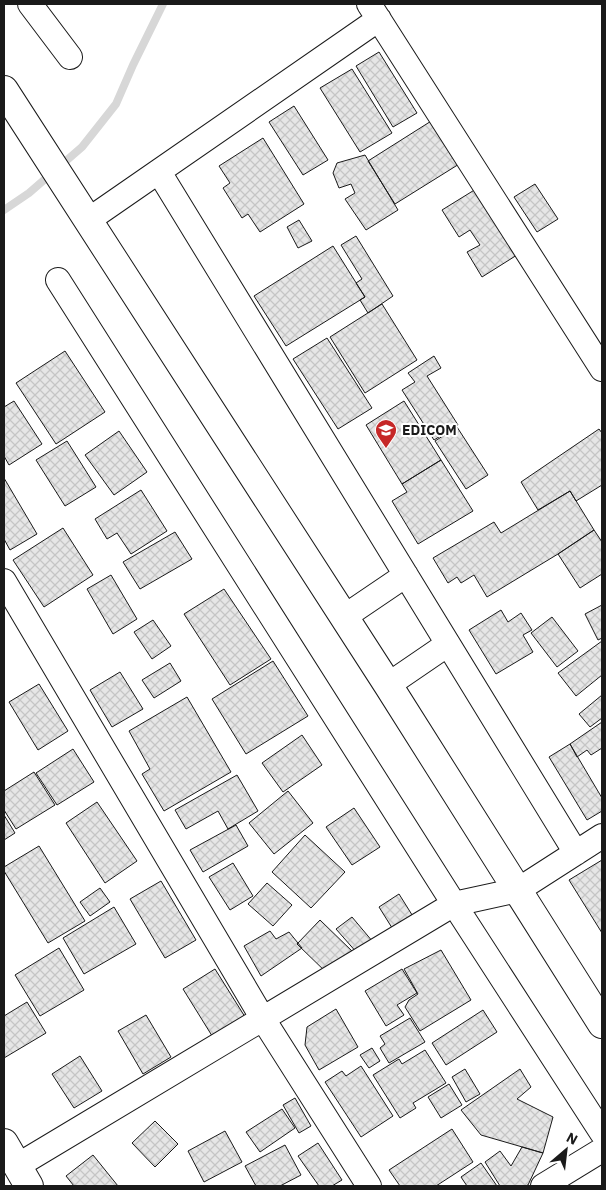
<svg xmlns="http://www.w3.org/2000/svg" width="606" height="1190" viewBox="0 0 606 1190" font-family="'IBM Plex Sans',sans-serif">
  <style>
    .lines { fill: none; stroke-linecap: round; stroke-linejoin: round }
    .stream { stroke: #d7d7d7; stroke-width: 8 }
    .building { fill: url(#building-cross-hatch); stroke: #1a1a1a }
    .street-casing { stroke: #1a1a1a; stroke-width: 26 }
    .secondary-casing { stroke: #1a1a1a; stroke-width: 30 }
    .highway-casing { stroke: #1a1a1a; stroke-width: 30 }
    .street { stroke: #fff; stroke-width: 24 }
    .secondary { stroke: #fff; stroke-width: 28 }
    .highway { stroke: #fff; stroke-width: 28 }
    .labels { text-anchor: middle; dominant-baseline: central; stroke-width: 4; stroke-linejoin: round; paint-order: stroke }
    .poi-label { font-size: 14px; font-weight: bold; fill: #1a1a1a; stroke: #fff; text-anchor: start }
  </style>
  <defs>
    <pattern id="building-cross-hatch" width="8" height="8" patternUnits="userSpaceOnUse" patternTransform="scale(1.25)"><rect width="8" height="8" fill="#e6e6e6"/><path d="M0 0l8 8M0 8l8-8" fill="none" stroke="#c5c5c5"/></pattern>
  </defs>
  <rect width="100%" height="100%" fill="#fff"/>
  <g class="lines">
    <!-- stream -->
    <path class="stream" d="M 4,210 L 29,193 L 82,147 L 116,104 L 133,65 L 163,4"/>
  </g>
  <!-- building -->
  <path class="building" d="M 379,52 L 417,113 L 393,127 L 356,66 Z
    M 352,69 L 392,133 L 360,152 L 320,88 Z
    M 294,106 L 328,160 L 303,175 L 269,122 Z
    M 436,118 L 464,161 L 395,204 L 368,161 Z
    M 263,138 L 304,204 L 260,232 L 248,214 L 242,218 L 223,188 L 230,183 L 219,166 Z
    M 365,155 L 398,210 L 366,230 L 345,199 L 355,193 L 351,184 L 339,188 L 333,173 L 337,163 Z
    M 535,184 L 558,219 L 537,232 L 514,197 Z
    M 476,189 L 517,255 L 482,277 L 467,252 L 480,245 L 470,230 L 459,237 L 442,210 Z
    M 299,220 L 312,241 L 298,248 L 287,227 Z
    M 356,236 L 393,296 L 368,313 L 360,300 L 365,297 L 356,283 L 362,279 L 341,245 Z
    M 333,246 L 365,297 L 286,346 L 254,296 Z
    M 382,304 L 417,360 L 365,393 L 330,337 Z
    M 327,338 L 372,408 L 338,429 L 293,359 Z
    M 65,351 L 105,412 L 56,444 L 16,383 Z
    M 434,356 L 441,368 L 427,376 L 458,425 L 434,440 L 402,390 L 415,382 L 408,373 Z
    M 14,401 L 42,444 L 9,465 L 4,456 L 4,407 Z
    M 404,401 L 441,460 L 402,484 L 366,425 Z
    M 457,427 L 488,475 L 466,489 L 435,441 Z
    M 599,429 L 602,433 L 602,485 L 576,501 L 570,491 L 538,510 L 521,482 Z
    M 119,431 L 147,472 L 114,495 L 85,455 Z
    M 67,441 L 96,487 L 65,506 L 36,460 Z
    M 441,460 L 473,511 L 418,544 L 392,501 L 407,492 L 402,484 Z
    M 4,478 L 37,534 L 10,550 L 4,539 Z
    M 141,490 L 167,531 L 131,554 L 117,533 L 107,539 L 95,519 Z
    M 570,491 L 594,530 L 558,554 L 487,597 L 474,575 L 461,583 L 457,577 L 448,583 L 433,558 L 494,522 L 501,533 Z
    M 63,528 L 93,575 L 44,607 L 13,560 Z
    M 594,530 L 602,542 L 602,574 L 580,588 L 558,554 Z
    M 175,532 L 192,559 L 140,589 L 123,562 Z
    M 111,575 L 137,619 L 113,634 L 87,589 Z
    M 224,589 L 271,659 L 230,685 L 184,614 Z
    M 602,605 L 602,638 L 598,640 L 585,614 Z
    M 501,610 L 508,622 L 521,613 L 532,630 L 523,635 L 533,652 L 496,674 L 469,630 Z
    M 552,617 L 578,651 L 557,667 L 531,633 Z
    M 153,620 L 171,646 L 152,659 L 134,632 Z
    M 602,641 L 602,675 L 576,696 L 558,673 Z
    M 273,661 L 308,716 L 246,754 L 212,699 Z
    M 170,663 L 181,681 L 154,698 L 142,680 Z
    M 120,672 L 143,709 L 112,727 L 90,690 Z
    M 39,684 L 68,731 L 38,750 L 9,702 Z
    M 602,695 L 602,718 L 590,727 L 579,714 Z
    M 187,697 L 231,772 L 164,811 L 142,774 L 150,769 L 129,731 Z
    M 602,722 L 602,748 L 591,755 L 587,750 L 577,757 L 570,744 Z
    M 302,735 L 322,765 L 283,792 L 262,763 Z
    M 570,744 L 602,798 L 602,811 L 587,820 L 549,757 Z
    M 73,749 L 94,782 L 57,805 L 36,773 Z
    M 34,772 L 55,805 L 16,829 L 4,810 L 4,791 Z
    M 237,775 L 258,811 L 228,829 L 218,811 L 186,829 L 175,810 Z
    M 288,791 L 313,823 L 274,854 L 249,823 Z
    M 97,802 L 137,861 L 105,883 L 66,823 Z
    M 354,808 L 380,847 L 352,865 L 326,827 Z
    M 4,815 L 15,833 L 4,840 Z
    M 236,825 L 248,846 L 203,872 L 190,850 Z
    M 305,835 L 345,872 L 311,908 L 272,872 Z
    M 39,846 L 85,921 L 48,943 L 4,871 L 4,867 Z
    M 602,860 L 602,933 L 569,880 Z
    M 233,863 L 253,896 L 230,910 L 209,877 Z
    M 161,881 L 196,940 L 165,958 L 130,899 Z
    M 267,883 L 292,905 L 273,926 L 248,904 Z
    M 100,888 L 110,902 L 90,916 L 80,902 Z
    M 399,894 L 414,918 L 394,931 L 379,907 Z
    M 114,907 L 136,944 L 84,974 L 63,938 Z
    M 352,917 L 373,942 L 358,954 L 336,929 Z
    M 320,920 L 353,952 L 330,976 L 297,944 Z
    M 270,931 L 276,939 L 289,932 L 302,948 L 261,976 L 244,946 Z
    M 59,948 L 84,990 L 40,1016 L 15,975 Z
    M 441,950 L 471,1000 L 420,1031 L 405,1007 L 409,1000 L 418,994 L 404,969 Z
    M 215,969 L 247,1020 L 214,1039 L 183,989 Z
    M 402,969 L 417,993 L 397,1005 L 404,1015 L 386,1026 L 365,991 Z
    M 27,1002 L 46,1033 L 4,1058 L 4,1016 Z
    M 336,1009 L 358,1047 L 319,1070 L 305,1045 L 307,1027 Z
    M 483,1010 L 497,1032 L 446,1065 L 432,1043 Z
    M 146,1015 L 171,1057 L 143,1074 L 118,1031 Z
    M 410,1018 L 425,1042 L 389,1063 L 380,1048 L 385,1044 L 380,1036 Z
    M 372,1048 L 380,1061 L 369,1068 L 360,1055 Z
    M 425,1050 L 446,1083 L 413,1103 L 416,1108 L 400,1118 L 373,1075 L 399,1059 L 402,1064 Z
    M 80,1056 L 102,1091 L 74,1108 L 52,1074 Z
    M 361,1066 L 393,1116 L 361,1137 L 325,1082 L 342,1071 L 346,1076 Z
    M 465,1069 L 480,1094 L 466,1102 L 452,1077 Z
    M 520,1069 L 531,1087 L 517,1099 L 553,1117 L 543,1153 L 481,1135 L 461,1110 Z
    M 449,1084 L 462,1105 L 441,1118 L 428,1097 Z
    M 295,1098 L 311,1126 L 299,1133 L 283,1105 Z
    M 282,1109 L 295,1128 L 260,1152 L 246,1132 Z
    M 155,1121 L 178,1144 L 155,1167 L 132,1143 Z
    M 452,1129 L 473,1162 L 436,1186 L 400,1186 L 389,1170 Z
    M 225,1131 L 242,1162 L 204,1182 L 188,1151 Z
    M 318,1143 L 342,1180 L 332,1186 L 319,1186 L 298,1156 Z
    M 285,1145 L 301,1175 L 280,1186 L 256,1186 L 245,1166 Z
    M 522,1147 L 543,1153 L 528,1185 L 525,1186 L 500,1186 L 485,1162 L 500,1151 L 511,1166 Z
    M 93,1155 L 118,1186 L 74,1186 L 66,1176 Z
    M 481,1163 L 497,1186 L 467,1186 L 461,1177 Z"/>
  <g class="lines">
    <!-- street casing -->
    <g class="street-casing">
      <path id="street" d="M 30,4 L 70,57
        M 369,4 L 602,369
        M 159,172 L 576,853
        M 87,221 L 379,19
        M 58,280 L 454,904 L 602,1133
        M 4,581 L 263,1019 L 369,1186
        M 344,617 L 406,575
        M 388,685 L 448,644
        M 17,1166 L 454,904 L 518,890 L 602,836
        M 543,1186 L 602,1150"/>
    </g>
    <!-- secondary casing -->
    <g class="secondary-casing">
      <path id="secondary" d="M 4,1143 L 29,1186"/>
    </g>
    <!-- highway casing -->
    <g class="highway-casing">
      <path id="highway" d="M 4,90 L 388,685 L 602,1024"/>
    </g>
    <!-- street -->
    <use href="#street" class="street"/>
    <!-- secondary -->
    <use href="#secondary" class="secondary"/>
    <!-- highway -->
    <use href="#highway" class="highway"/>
  </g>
  <!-- icons -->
  <defs>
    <g id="university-pin" transform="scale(1.125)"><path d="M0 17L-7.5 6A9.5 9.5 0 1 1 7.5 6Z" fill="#c62828" stroke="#fff"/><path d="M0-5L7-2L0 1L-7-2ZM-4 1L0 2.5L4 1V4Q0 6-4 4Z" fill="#fff"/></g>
  </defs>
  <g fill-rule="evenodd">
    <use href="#university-pin" x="386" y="430"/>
  </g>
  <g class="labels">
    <!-- poi labels -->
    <g class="poi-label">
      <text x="402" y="430">EDICOM</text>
    </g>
  </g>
  <!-- border -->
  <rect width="606" height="1190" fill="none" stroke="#1a1a1a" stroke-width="10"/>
  <!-- north arrow -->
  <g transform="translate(566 1150) rotate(28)" stroke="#ffffff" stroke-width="4" paint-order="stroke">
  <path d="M0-4L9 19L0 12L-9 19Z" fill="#1a1a1a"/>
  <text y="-8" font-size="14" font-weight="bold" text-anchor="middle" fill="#1a1a1a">N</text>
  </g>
</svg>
